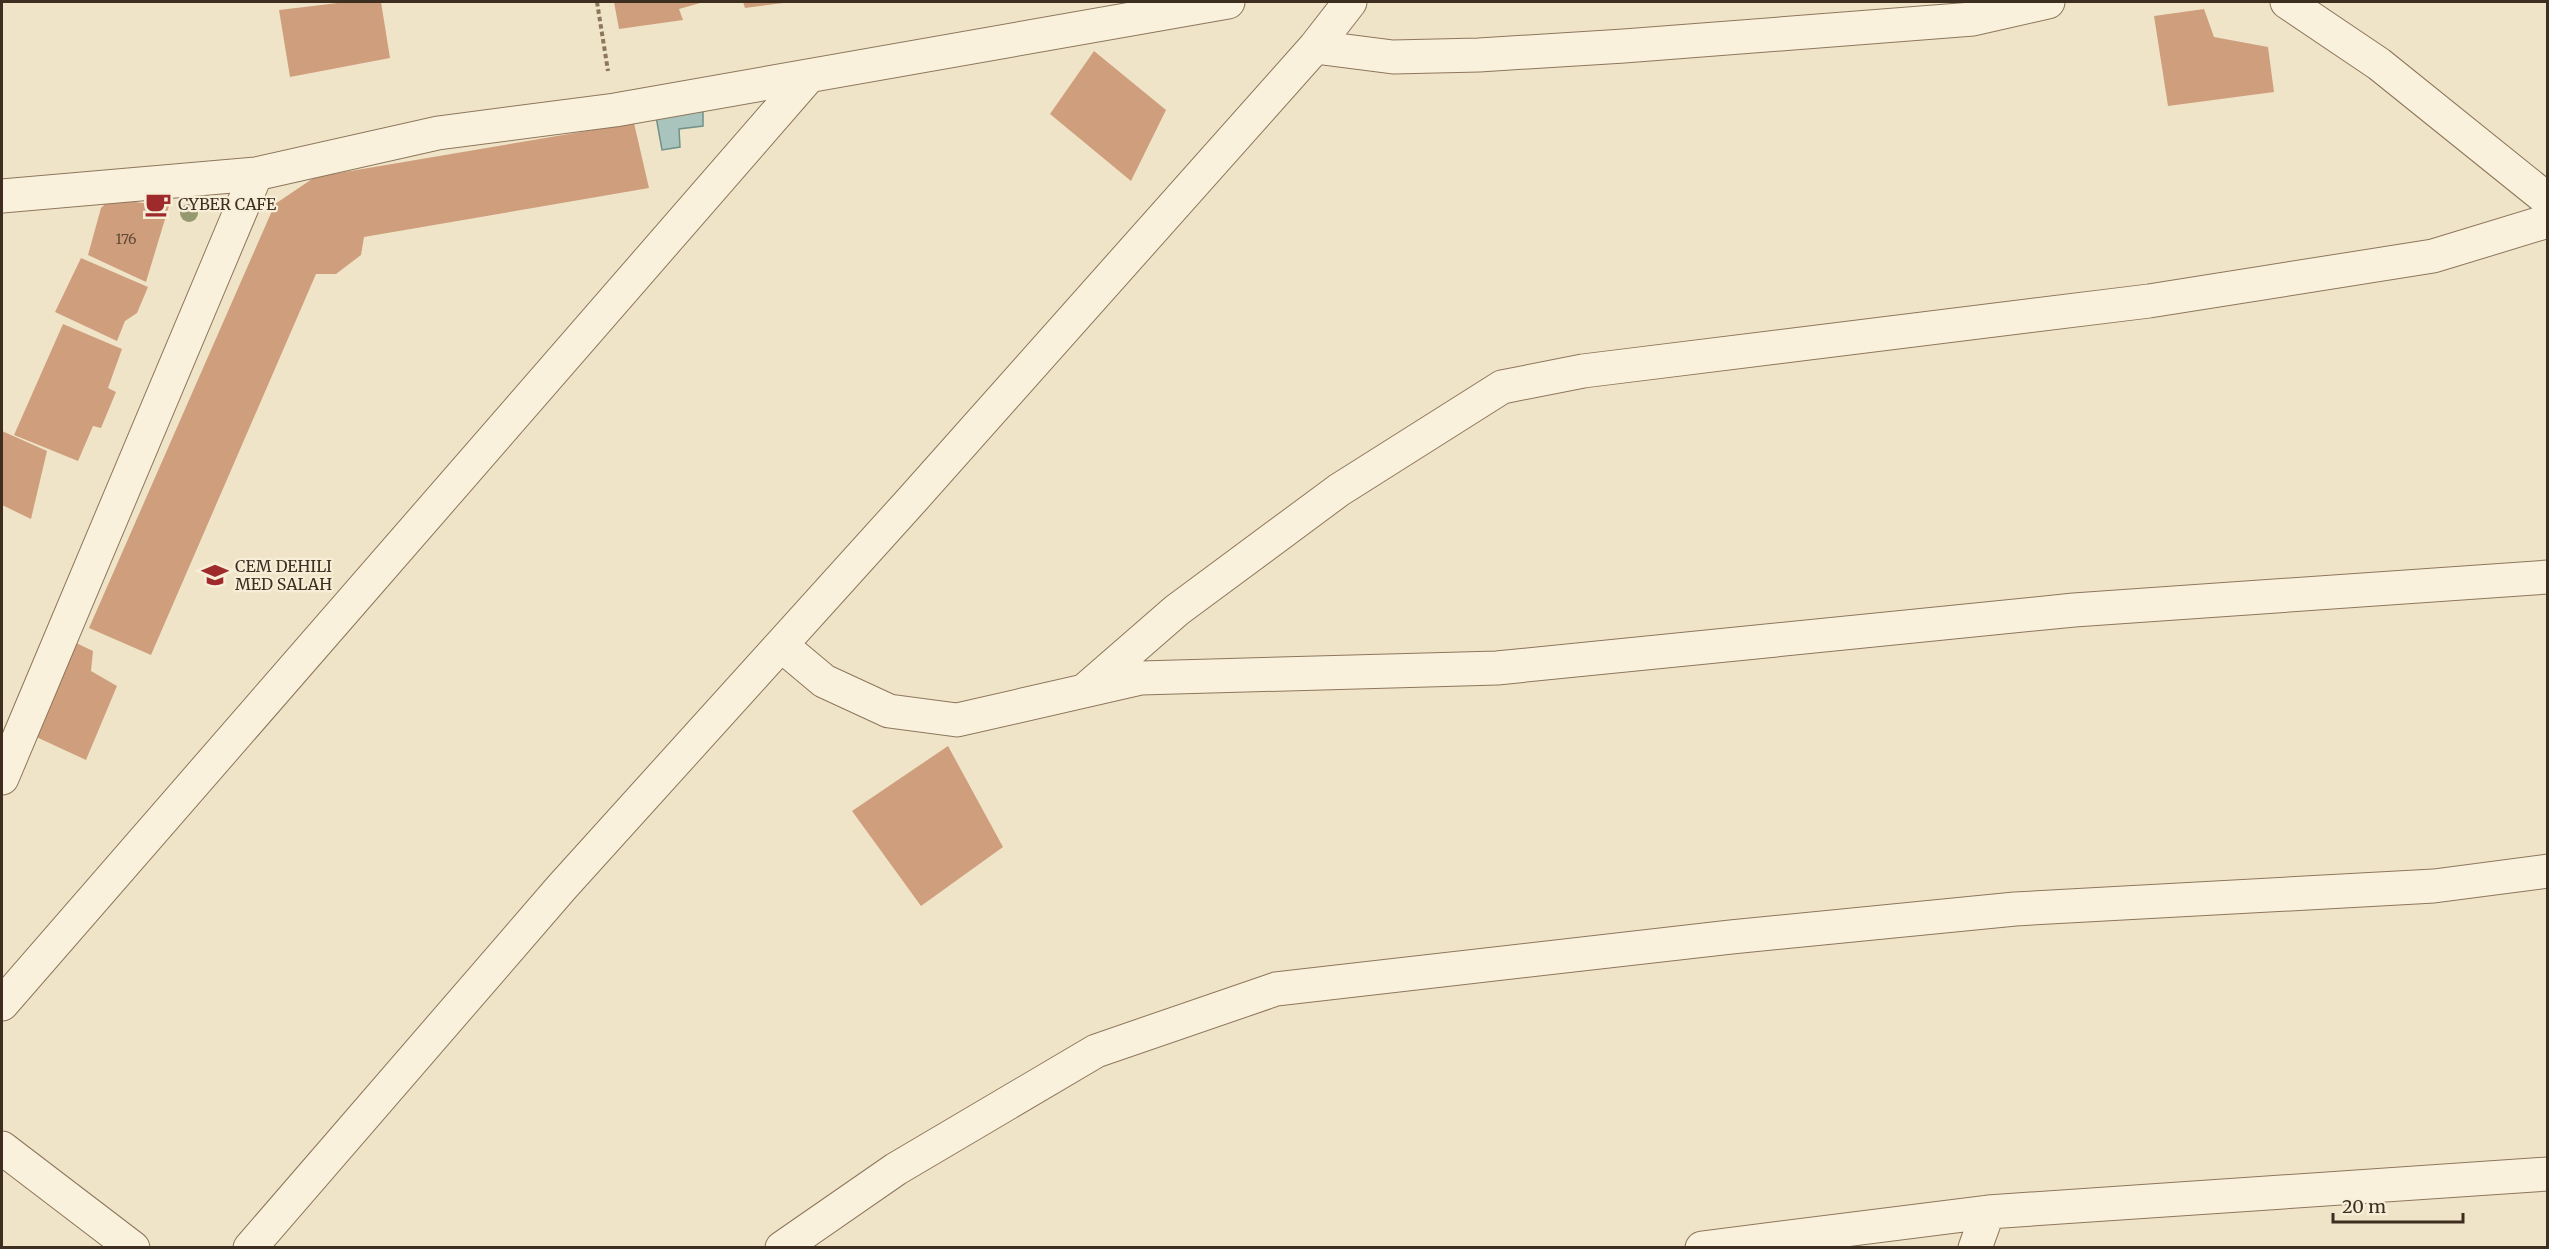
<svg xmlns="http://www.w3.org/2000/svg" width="2549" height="1249" viewBox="0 0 2549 1249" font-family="Merriweather,serif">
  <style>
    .water { fill: #a9c4bc; stroke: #6f938a; stroke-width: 1.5 }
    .building { fill: #cf9f7d }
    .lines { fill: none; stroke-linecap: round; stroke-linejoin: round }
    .street-casing { stroke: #8d765c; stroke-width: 35 }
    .path { stroke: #8d765c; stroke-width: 4; stroke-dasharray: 4.5 3; stroke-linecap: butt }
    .street { stroke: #faf1dc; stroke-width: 33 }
    .tree { fill: #96986f }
    .labels { text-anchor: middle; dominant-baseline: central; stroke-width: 4.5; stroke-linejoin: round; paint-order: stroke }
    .number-label { font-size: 14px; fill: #624a37 }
    .poi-label { font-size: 16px; fill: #3d2e20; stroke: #f7eed8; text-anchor: start }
  </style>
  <rect width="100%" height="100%" fill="#f0e4c8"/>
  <!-- water -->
  <path class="water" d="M 703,103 L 703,126 L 679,129 L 680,147 L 662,150 L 655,111 Z"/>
  <!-- building -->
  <path class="building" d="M 346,2 L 381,2 L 390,58 L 290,77 L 279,10 Z
    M 614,2 L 704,2 L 679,9 L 683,20 L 619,29 Z
    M 743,2 L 783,2 L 783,3 L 745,8 Z
    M 2204,9 L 2214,37 L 2268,47 L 2274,92 L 2168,106 L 2154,16 Z
    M 1094,51 L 1166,110 L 1131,181 L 1050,114 Z
    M 634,123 L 649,188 L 364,237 L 361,255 L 336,274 L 316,274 L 151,655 L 89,628 L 275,204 L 315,177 Z
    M 110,199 L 169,206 L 146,282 L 88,255 L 101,208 Z
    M 81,258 L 148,287 L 137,313 L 125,321 L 117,341 L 55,312 Z
    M 63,324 L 122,349 L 108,388 L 116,392 L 101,428 L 93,426 L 78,461 L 14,435 Z
    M 2,431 L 47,451 L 31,519 L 2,505 Z
    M 72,641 L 93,651 L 91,671 L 117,686 L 86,760 L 32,735 Z
    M 948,746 L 1003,847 L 921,906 L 852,811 Z"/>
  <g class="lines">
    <!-- street casing -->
    <g class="street-casing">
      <path id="street" d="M 2287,2 L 2379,64 L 2548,200
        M 1315,47 L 1393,57 L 1479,55 L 1624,46 L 1973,19 L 2048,2
        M 2,196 L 256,174 L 438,133 L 615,110 L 1228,2
        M 781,645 L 824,681 L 889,711 L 957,720 L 1141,678 L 1497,668 L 2074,610 L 2548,577
        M 1085,690 L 1177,610 L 1339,490 L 1502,387 L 1583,371 L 2149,301 L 2433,256 L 2548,221
        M 2,778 L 256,174
        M 2,1004 L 809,76
        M 2,1148 L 133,1248
        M 250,1248 L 562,887 L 911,501 L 1315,47 L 1350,2
        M 782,1248 L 896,1169 L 1096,1051 L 1276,989 L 1731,937 L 2015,909 L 2434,886 L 2548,871
        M 1702,1248 L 1988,1212 L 2548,1174
        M 1975,1248 L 1988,1212"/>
    </g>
    <!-- path -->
    <path class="path" d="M 597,2 L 608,71"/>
    <!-- street -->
    <use href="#street" class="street"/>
  </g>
  <!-- trees -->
  <circle class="tree" cx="189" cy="213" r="9"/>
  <!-- icons -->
  <defs>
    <g id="cafe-bare" transform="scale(2.07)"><path d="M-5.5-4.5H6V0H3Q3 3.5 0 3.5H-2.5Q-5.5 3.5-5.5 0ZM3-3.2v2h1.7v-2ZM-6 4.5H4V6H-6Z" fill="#9e2a2b" stroke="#f7eed8" stroke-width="2.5" paint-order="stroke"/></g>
    <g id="school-bare" transform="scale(2.07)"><path d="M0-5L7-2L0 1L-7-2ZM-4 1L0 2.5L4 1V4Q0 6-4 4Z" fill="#9e2a2b" stroke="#f7eed8" stroke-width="2.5" paint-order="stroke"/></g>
  </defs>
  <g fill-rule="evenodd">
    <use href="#cafe-bare" x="158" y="204"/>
    <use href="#school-bare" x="215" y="575"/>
  </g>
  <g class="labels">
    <!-- number labels -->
    <g class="number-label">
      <text x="126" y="239">176</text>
    </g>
    <!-- poi labels -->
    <g class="poi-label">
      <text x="178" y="204">CYBER CAFE</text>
      <text x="235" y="566">CEM DEHILI<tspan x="235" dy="18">MED SALAH</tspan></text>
    </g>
  </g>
  <!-- border -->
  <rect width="2549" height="1249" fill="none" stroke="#3d2e20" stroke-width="6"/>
  <!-- scale -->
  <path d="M2333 1213v9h130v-9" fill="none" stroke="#3d2e20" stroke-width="3"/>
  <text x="2342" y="1213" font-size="18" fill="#3d2e20" stroke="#f7eed8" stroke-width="4.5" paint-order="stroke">20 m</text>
</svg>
